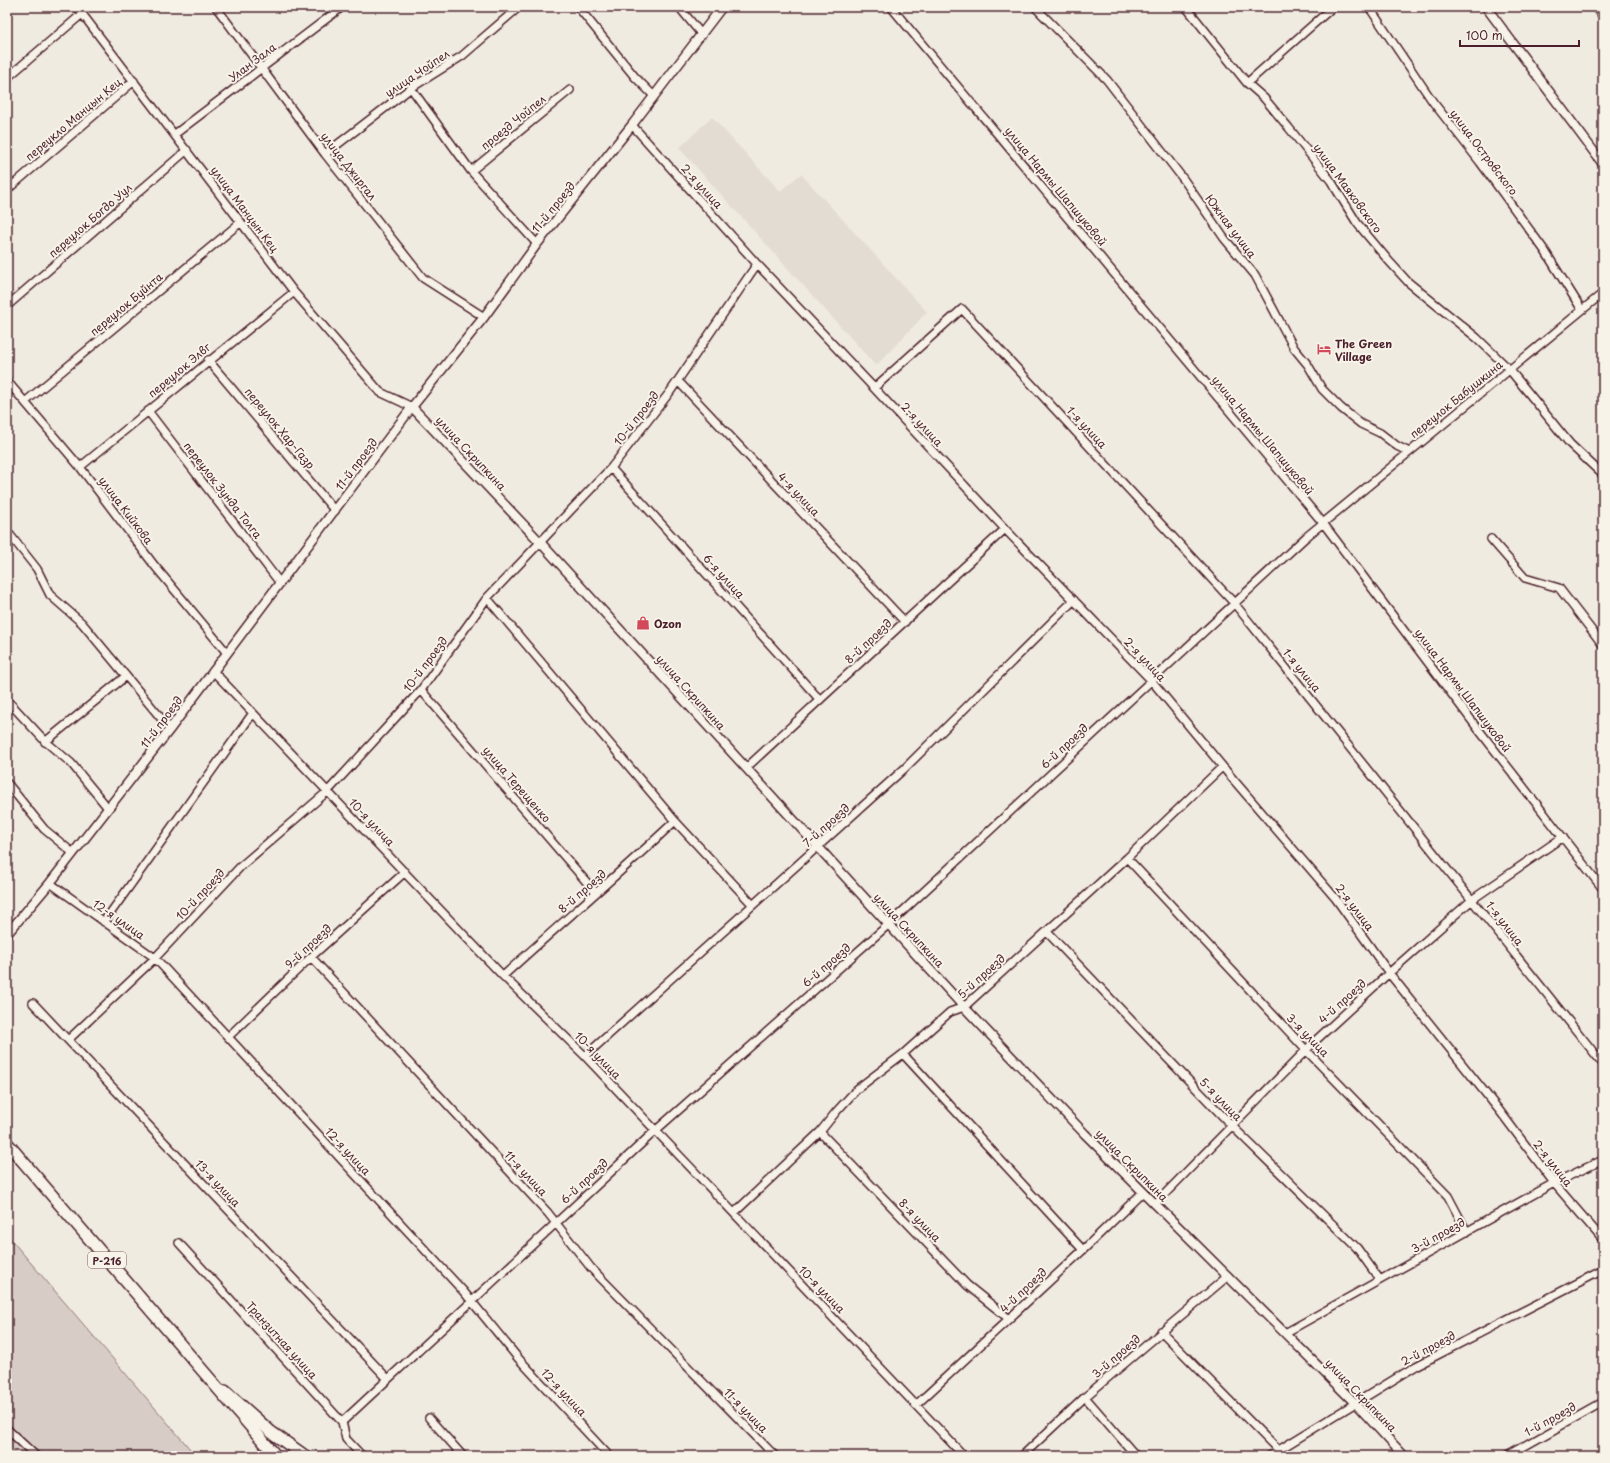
<svg xmlns="http://www.w3.org/2000/svg" width="1610" height="1463" viewBox="0 0 1610 1463" font-family="'Playpen Sans',sans-serif">
  <style>
    .built { fill: #e3dcd2 }
    .green { fill: #d8cdc6; stroke: #917678 }
    .lines { fill: none; stroke-linecap: round; stroke-linejoin: round }
    .stream { stroke: #8b6f72; stroke-width: 2.5 }
    .minor-casing { stroke: #4a1f2b; stroke-width: 10 }
    .tertiary-casing { stroke: #4a1f2b; stroke-width: 11 }
    .primary-casing { stroke: #4a1f2b; stroke-width: 14 }
    .trunk-casing { stroke: #4a1f2b; stroke-width: 14 }
    .minor { stroke: #f7f3e8; stroke-width: 7 }
    .tertiary { stroke: #f7f3e8; stroke-width: 8 }
    .primary { stroke: #f7f3e8; stroke-width: 11 }
    .trunk { stroke: #f7f3e8; stroke-width: 11 }
    .labels { text-anchor: middle; dominant-baseline: central; stroke-width: 4; stroke-linejoin: round; paint-order: stroke }
    .shield { fill: #f7f3e8; stroke: #7e5f64; stroke-width: 1 }
    .shield-label { font-size: 10px; font-weight: bold; fill: #4a1f2b }
    .street-label { font-size: 11px; fill: #4a1f2b; stroke: #f7f3e8 }
    .poi-label { font-size: 11px; font-weight: bold; fill: #4a1f2b; stroke: #f7f3e8; text-anchor: start }
  </style>
  <rect width="100%" height="100%" fill="#f0ebe0"/>
  <filter id="ink" filterUnits="userSpaceOnUse"><feTurbulence type="fractalNoise" baseFrequency=".025" numOctaves="2"/><feDisplacementMap in="SourceGraphic" scale="8" xChannelSelector="R" yChannelSelector="G"/><feConvolveMatrix kernelMatrix="1 2 1 2 8 2 1 2 1" color-interpolation-filters="sRGB"/></filter>
  <g filter="url(#ink)">
    <!-- built -->
    <path class="built" d="M 712,117 L 780,191 L 801,174 L 927,312 L 876,366 L 679,148 Z"/>
    <!-- green -->
    <path class="green" d="M 7,1235 L 196,1456 L 7,1456 Z"/>
    <g class="lines">
      <!-- stream -->
      <path class="stream" d="M 1591,7 L 1603,23"/>
      <!-- minor casing -->
      <g class="minor-casing">
        <path id="minor" d="M 77,7 L 294,292 L 380,392 L 412,407
          M 216,7 L 325,154 L 423,278 L 484,317
          M 578,7 L 635,77 L 654,96
          M 679,7 L 702,35
          M 891,7 L 1323,523 L 1475,725 L 1603,889
          M 1035,7 L 1107,80 L 1184,180 L 1224,238 L 1255,275 L 1294,348 L 1308,365 L 1322,389 L 1341,408 L 1361,424 L 1380,433 L 1397,446 L 1409,452
          M 1186,7 L 1247,83 L 1264,98 L 1289,128 L 1331,181 L 1357,223 L 1388,260 L 1408,282 L 1477,338 L 1509,369 L 1570,444 L 1603,475
          M 1369,7 L 1433,102 L 1480,162 L 1545,251 L 1582,310
          M 7,78 L 82,14
          M 1247,83 L 1333,7
          M 411,88 L 471,171 L 537,244
          M 632,125 L 757,264 L 874,388 L 1005,529 L 1151,680 L 1232,778 L 1336,899 L 1389,973 L 1499,1110 L 1554,1183 L 1603,1240
          M 175,134 L 342,7
          M 325,154 L 411,88 L 462,56 L 519,7
          M 471,171 L 570,90
          M 7,190 L 134,81
          M 7,306 L 187,150
          M 208,360 L 335,511
          M 7,381 L 80,467 L 154,565 L 227,653
          M 678,381 L 905,622
          M 874,388 L 962,309 L 1234,603 L 1603,1064
          M 25,402 L 241,222
          M 148,411 L 280,583
          M 80,467 L 294,292
          M 611,468 L 820,700
          M 7,531 L 37,569 L 50,595 L 82,623 L 170,729
          M 1491,539 L 1525,578 L 1559,588 L 1603,645
          M 487,598 L 675,821 L 753,905
          M 213,671 L 503,976 L 585,1056 L 964,1456
          M 421,690 L 596,893
          M 7,700 L 45,741 L 71,763 L 108,808
          M 45,742 L 126,676
          M 746,768 L 1005,529
          M 7,783 L 44,829 L 73,853
          M 1127,858 L 1306,1050 L 1448,1196 L 1467,1232
          M 50,883 L 155,958 L 464,1292 L 518,1358 L 609,1456
          M 104,922 L 253,713
          M 1047,932 L 1233,1127 L 1357,1248 L 1380,1280
          M 311,957 L 548,1213 L 591,1268 L 775,1456
          M 503,976 C 560,924 619,874 675,821
          M 33,1003 L 387,1378
          M 228,1037 L 311,957 L 405,872
          M 68,1040 L 155,958 L 241,866 L 328,791 L 421,690 L 487,598 L 611,468 L 670,392 L 757,264
          M 903,1054 L 1083,1250
          M 585,1056 L 904,769 L 1074,600
          M 820,1132 L 967,1285 L 1008,1318
          M 1155,1204 L 1315,1041 L 1389,973 L 1473,899 L 1563,837
          M 734,1213 L 820,1132 L 836,1112 L 857,1089 L 903,1054 L 950,1012 L 964,1007 L 1127,858 L 1222,767
          M 179,1243 L 342,1422 L 346,1439 L 362,1456
          M 1161,1331 L 1279,1451
          M 1285,1333 L 1554,1183 L 1603,1160
          M 1085,1397 L 1136,1456
          M 916,1405 L 1083,1250 L 1143,1192
          M 429,1418 L 463,1456
          M 342,1422 L 655,1131 L 889,924 L 1306,537 L 1603,293
          M 7,1429 L 36,1456
          M 1022,1456 L 1085,1397 L 1228,1276
          M 1269,1456 L 1416,1366 L 1603,1270
          M 1507,1456 L 1603,1402"/>
      </g>
      <!-- tertiary casing -->
      <g class="tertiary-casing">
        <path id="tertiary" d="M 1486,7 L 1603,164
          M 412,407 L 540,542 L 964,1007 L 1085,1134 L 1356,1404 L 1404,1456
          M 7,934 L 50,883 L 170,729 L 412,407 L 484,317 L 537,244 L 632,125 L 722,7"/>
      </g>
      <!-- primary casing -->
      <g class="primary-casing">
        <path id="primary" d="M 225,1391 L 271,1432 L 305,1456"/>
      </g>
      <!-- trunk casing -->
      <g class="trunk-casing">
        <path id="trunk" d="M 7,1143 L 276,1456"/>
      </g>
      <!-- minor -->
      <use href="#minor" class="minor"/>
      <!-- tertiary -->
      <use href="#tertiary" class="tertiary"/>
      <!-- primary -->
      <use href="#primary" class="primary"/>
      <!-- trunk -->
      <use href="#trunk" class="trunk"/>
    </g>
  </g>
  <!-- icons -->
  <defs>
    <g id="hotel-bare" transform="scale(1.08)"><path d="M-6-4.5h1.5V1H6V5H4.5V3h-9V5H-6ZM-4 0a1.8 1.8 0 1 1 3.6 0ZM.5 0V-2.5h3Q6-2.5 6 0Z" fill="#d1495b" stroke="#f7f3e8" stroke-width="2.5" paint-order="stroke"/></g>
    <g id="shop-bare" transform="scale(1.08)"><path d="M-5-2.5h2.3a2.7 3.5 0 0 1 5.4 0H5L5.5 6h-11ZM-1.5-2.5h3a1.5 2.3 0 0 0-3 0Z" fill="#d1495b" stroke="#f7f3e8" stroke-width="2.5" paint-order="stroke"/></g>
  </defs>
  <g fill-rule="evenodd">
    <use href="#hotel-bare" x="1324" y="349"/>
    <use href="#shop-bare" x="643" y="623"/>
  </g>
  <g class="labels">
    <!-- shield labels -->
    <rect class="shield" x="88" y="1252" width="38" height="16" rx="3"/>
    <g class="shield-label">
      <text x="107" y="1260">Р-216</text>
    </g>
    <!-- street labels -->
    <g class="street-label">
      <text transform="translate(252 62) rotate(-37)">Улан Зала</text>
      <text transform="translate(417 73) rotate(-34)">улица Чойпел</text>
      <text transform="translate(73 119) rotate(-40)">переукло Манцын Кец</text>
      <text transform="translate(513 122) rotate(-39)">проезд Чойпел</text>
      <text transform="translate(1484 152) rotate(53)">улица Островского</text>
      <text transform="translate(349 166) rotate(52)">улица Джиргал</text>
      <text transform="translate(702 186) rotate(48)">2-я улица</text>
      <text transform="translate(1056 186) rotate(50)">улица Нармы Шапшуковой</text>
      <text transform="translate(1348 188) rotate(54)">улица Маяковского</text>
      <text transform="translate(553 207) rotate(-51)">11-й проезд</text>
      <text transform="translate(245 209) rotate(53)">улица Манцын Кец</text>
      <text transform="translate(90 220) rotate(-41)">переулок Богдо Уул</text>
      <text transform="translate(1231 226) rotate(53)">Южная улица</text>
      <text transform="translate(126 304) rotate(-40)">переулок Буйнта</text>
      <text transform="translate(179 370) rotate(-40)">переулок Элвг</text>
      <text transform="translate(1456 399) rotate(-39)">переулок Бабушкина</text>
      <text transform="translate(636 418) rotate(-52)">10-й проезд</text>
      <text transform="translate(922 424) rotate(47)">2-я улица</text>
      <text transform="translate(1087 427) rotate(47)">1-я улица</text>
      <text transform="translate(280 428) rotate(50)">переулок Хар-Газр</text>
      <text transform="translate(1263 435) rotate(50)">улица Нармы Шапшуковой</text>
      <text transform="translate(471 453) rotate(47)">улица Скрипкина</text>
      <text transform="translate(356 464) rotate(-53)">11-й проезд</text>
      <text transform="translate(223 490) rotate(52)">переулок Зунда Толга</text>
      <text transform="translate(799 494) rotate(47)">4-я улица</text>
      <text transform="translate(126 510) rotate(53)">улица Кийкова</text>
      <text transform="translate(724 576) rotate(48)">6-я улица</text>
      <text transform="translate(868 641) rotate(-43)">8-й проезд</text>
      <text transform="translate(1145 659) rotate(47)">2-я улица</text>
      <text transform="translate(425 664) rotate(-53)">10-й проезд</text>
      <text transform="translate(1302 670) rotate(51)">1-я улица</text>
      <text transform="translate(1463 690) rotate(53)">улица Нармы Шапшуковой</text>
      <text transform="translate(691 692) rotate(48)">улица Скрипкина</text>
      <text transform="translate(161 722) rotate(-53)">11-й проезд</text>
      <text transform="translate(1064 746) rotate(-43)">6-й проезд</text>
      <text transform="translate(517 784) rotate(49)">улица Терещенко</text>
      <text transform="translate(372 822) rotate(47)">10-я улица</text>
      <text transform="translate(826 825) rotate(-42)">7-й проезд</text>
      <text transform="translate(582 891) rotate(-41)">8-й проезд</text>
      <text transform="translate(200 894) rotate(-47)">10-й проезд</text>
      <text transform="translate(1355 907) rotate(53)">2-я улица</text>
      <text transform="translate(119 919) rotate(35)">12-я улица</text>
      <text transform="translate(1505 923) rotate(52)">1-я улица</text>
      <text transform="translate(909 930) rotate(47)">улица Скрипкина</text>
      <text transform="translate(308 946) rotate(-43)">9-й проезд</text>
      <text transform="translate(826 965) rotate(-41)">6-й проезд</text>
      <text transform="translate(981 976) rotate(-42)">5-й проезд</text>
      <text transform="translate(1342 1001) rotate(-42)">4-й проезд</text>
      <text transform="translate(1308 1035) rotate(46)">3-я улица</text>
      <text transform="translate(598 1055) rotate(46)">10-я улица</text>
      <text transform="translate(1221 1099) rotate(46)">5-я улица</text>
      <text transform="translate(348 1151) rotate(47)">12-я улица</text>
      <text transform="translate(1553 1163) rotate(52)">2-я улица</text>
      <text transform="translate(1132 1165) rotate(45)">улица Скрипкина</text>
      <text transform="translate(526 1173) rotate(47)">11-я улица</text>
      <text transform="translate(584 1181) rotate(-43)">6-й проезд</text>
      <text transform="translate(218 1183) rotate(47)">13-я улица</text>
      <text transform="translate(920 1220) rotate(46)">8-я улица</text>
      <text transform="translate(1438 1235) rotate(-29)">3-й проезд</text>
      <text transform="translate(822 1289) rotate(46)">10-я улица</text>
      <text transform="translate(1023 1290) rotate(-43)">4-й проезд</text>
      <text transform="translate(282 1340) rotate(48)">Транзитная улица</text>
      <text transform="translate(1428 1348) rotate(-28)">2-й проезд</text>
      <text transform="translate(1116 1356) rotate(-41)">3-й проезд</text>
      <text transform="translate(564 1392) rotate(47)">12-я улица</text>
      <text transform="translate(1361 1395) rotate(46)">улица Скрипкина</text>
      <text transform="translate(746 1410) rotate(46)">11-я улица</text>
      <text transform="translate(1550 1419) rotate(-29)">1-й проезд</text>
    </g>
    <!-- poi labels -->
    <g class="poi-label">
      <text x="1335" y="343">The Green<tspan x="1335" dy="13">Village</tspan></text>
      <text x="654" y="623">Ozon</text>
    </g>
  </g>
  <!-- margin -->
  <rect width="1610" height="1463" fill="none" stroke="#f7f3e8" stroke-width="24"/>
  <rect x="12" y="12" width="1586" height="1439" fill="none" stroke="#4a1f2b" stroke-width="1.5" filter="url(#ink)"/>
  <!-- scale -->
  <path d="M1460 40v6h119v-6" fill="none" stroke="#4a1f2b" stroke-width="2"/>
  <text x="1466" y="40" font-size="12" fill="#4a1f2b" stroke="#f7f3e8" stroke-width="3" paint-order="stroke">100 m</text>
</svg>
